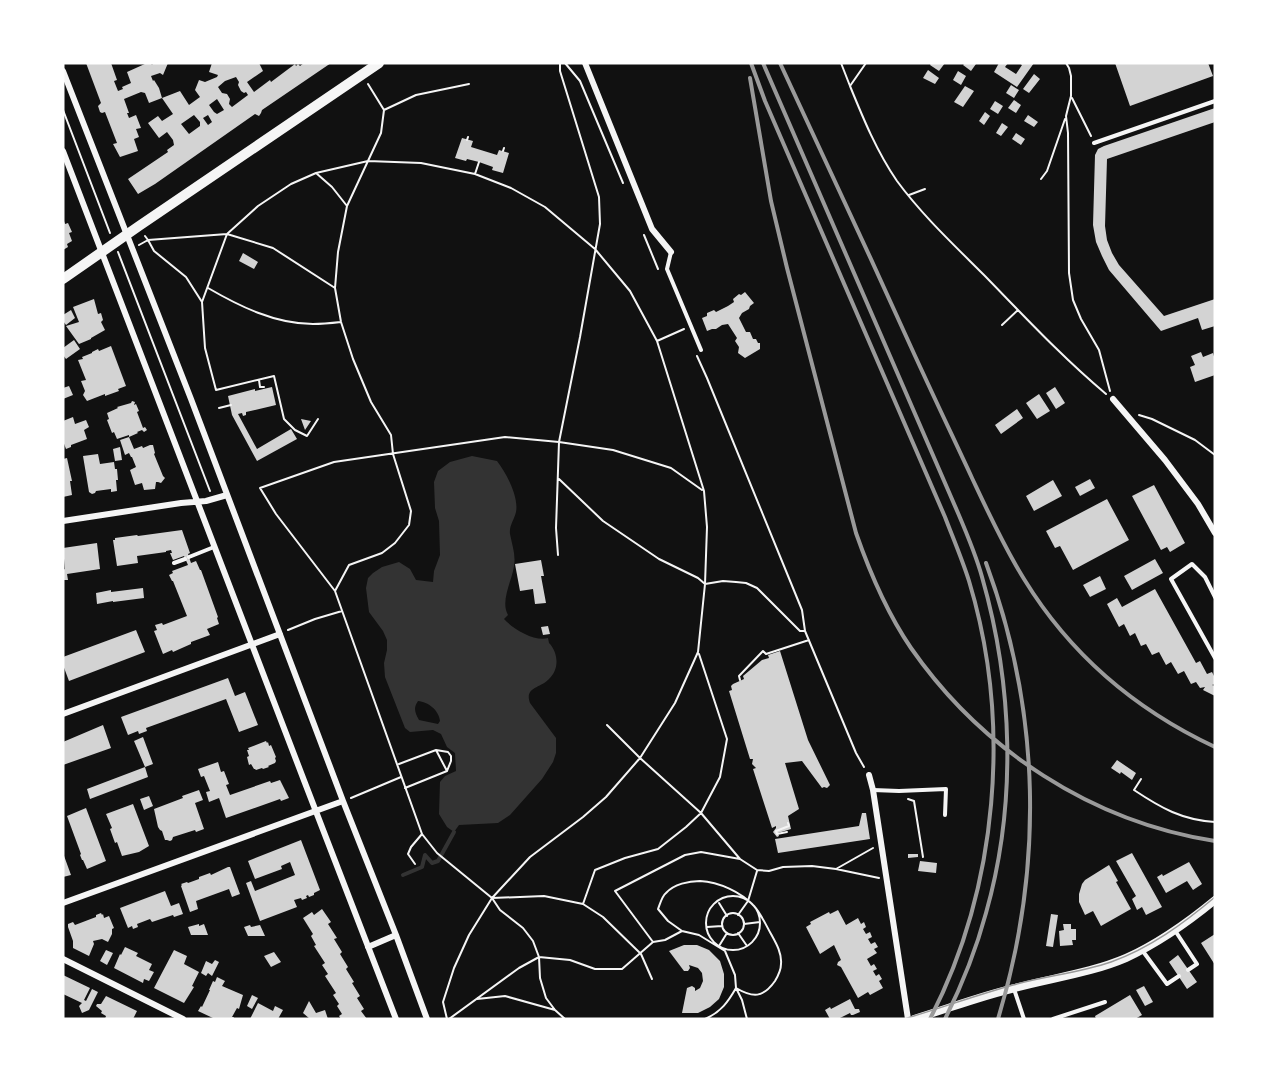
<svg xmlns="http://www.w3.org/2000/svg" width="1278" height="1082" viewBox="0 0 1278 1082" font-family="'Roboto Serif',serif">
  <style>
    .water { fill: #333; fill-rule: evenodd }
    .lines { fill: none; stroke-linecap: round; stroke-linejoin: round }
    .stream { stroke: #333; stroke-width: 4 }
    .building { fill: #d3d3d3; fill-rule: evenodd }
    .path { stroke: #f5f5f5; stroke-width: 2 }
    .service { stroke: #f5f5f5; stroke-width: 4 }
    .minor { stroke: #f5f5f5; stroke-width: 6 }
    .tertiary { stroke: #f5f5f5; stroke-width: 8 }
    .secondary { stroke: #f5f5f5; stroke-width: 10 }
    .tram { stroke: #9a9a9a; stroke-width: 1.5 }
    .rail { stroke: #9a9a9a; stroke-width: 4 }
  </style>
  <rect width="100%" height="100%" fill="#111"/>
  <!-- water -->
  <path class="water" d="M 472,456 L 497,461 C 506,473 519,496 516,512 C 514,520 509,526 510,534 C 512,545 516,555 514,566 C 512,581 500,601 508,615 L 504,619 C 513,629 535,642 548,638 L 549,643 C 558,652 560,669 549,679 C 541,688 524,687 530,703 L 556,738 L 556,753 L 553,762 L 542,779 L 510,815 L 498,823 L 459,825 L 454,832 L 447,827 L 439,814 L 440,782 L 445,776 L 456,771 L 455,753 L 447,747 L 441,734 L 433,730 L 410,732 L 405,728 L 385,677 L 384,663 L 387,650 L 387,640 L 383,631 L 369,612 L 366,588 L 368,578 L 373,573 L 382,567 L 399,562 L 410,569 L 416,580 L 433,582 L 434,571 L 440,555 L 439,521 L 435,508 L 434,482 L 438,471 L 450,462 ZM 418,701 C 428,702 439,710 440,721 L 438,724 L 419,720 C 415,713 413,708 418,701 Z"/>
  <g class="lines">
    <!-- stream -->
    <path class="stream" d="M 403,875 L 422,867 L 425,855 L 432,863 L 438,861 L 454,832"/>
  </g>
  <!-- building -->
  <path class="building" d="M 86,63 L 111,63 L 117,80 L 114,81 L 118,91 L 123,89 L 122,87 L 131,83 L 127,72 L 147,63 L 151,63 L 152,65 L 153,63 L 168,63 L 163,75 L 160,73 L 151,76 L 153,81 L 154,80 L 159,88 L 162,98 L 180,91 L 189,105 L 200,97 L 195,90 L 199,80 L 205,82 L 217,77 L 218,75 L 209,72 L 212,63 L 259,63 L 263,71 L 247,82 L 254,92 L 270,80 L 271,82 L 295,64 L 296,66 L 298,64 L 300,66 L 304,63 L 331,63 L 262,110 L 261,113 L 259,116 L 255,114 L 155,184 L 138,194 L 128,179 L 168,152 L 167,150 L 174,145 L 173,140 L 167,132 L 159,138 L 148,123 L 158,116 L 162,121 L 173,114 L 162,98 L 149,103 L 145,93 L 141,92 L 124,99 L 129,113 L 127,113 L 129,118 L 136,115 L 141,128 L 136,129 L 139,137 L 134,139 L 138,151 L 120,157 L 113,144 L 117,143 L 105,112 L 102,113 L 100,112 L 98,106 L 101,103 ZM 236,77 L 239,82 L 238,85 L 241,91 L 244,93 L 246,92 L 248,95 L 232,107 L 229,104 L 230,99 L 227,94 L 222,93 L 218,87 L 225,81 ZM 217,99 L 224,110 L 217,114 L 214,112 L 209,105 ZM 194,115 L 200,122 L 200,126 L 189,134 L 181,124 ZM 208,115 L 212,122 L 208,125 L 203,118 Z
    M 931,63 L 945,63 L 939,71 L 930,65 Z
    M 965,63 L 973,63 L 976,64 L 971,71 L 963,65 Z
    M 999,63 L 1008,63 L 1005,67 L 1016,74 L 1022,65 L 1019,63 L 1034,63 L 1017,87 L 994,72 Z
    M 1115,63 L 1208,63 L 1213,76 L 1130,106 Z
    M 928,70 L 939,78 L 935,84 L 923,78 Z
    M 958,71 L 966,76 L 961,85 L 953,80 Z
    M 1034,74 L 1040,79 L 1029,93 L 1023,89 Z
    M 1011,85 L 1019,90 L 1014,98 L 1006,93 Z
    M 965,86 L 974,91 L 963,107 L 954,102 Z
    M 1014,100 L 1021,105 L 1016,113 L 1008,108 Z
    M 995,101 L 1003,106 L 998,114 L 990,109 Z
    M 1215,108 L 1215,122 L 1107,159 L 1105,226 L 1107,240 L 1112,253 L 1119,265 L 1164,316 L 1215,299 L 1215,326 L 1202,330 L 1198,318 L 1161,331 L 1109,270 L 1102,256 L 1096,242 L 1093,225 L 1095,155 L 1098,149 L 1104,146 Z
    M 985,112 L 990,116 L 984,125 L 979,121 Z
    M 1028,115 L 1038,122 L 1034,127 L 1024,121 Z
    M 1002,123 L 1008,127 L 1001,136 L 996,133 Z
    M 1016,133 L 1025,139 L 1021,145 L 1012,139 Z
    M 462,138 L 473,141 L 471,147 L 497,155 L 499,150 L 509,153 L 503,173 L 492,170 L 493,167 L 479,162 L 467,159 L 466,161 L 455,158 Z
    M 63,218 L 65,224 L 68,223 L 72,232 L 69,233 L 72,241 L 67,244 L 68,247 L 63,250 Z
    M 243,253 L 258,262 L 254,269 L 239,261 Z
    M 745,292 L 754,303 L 750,306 L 749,309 L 742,313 L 739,318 L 746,332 L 750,332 L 753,339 L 756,339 L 758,343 L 760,343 L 760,349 L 745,358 L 738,353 L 739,347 L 735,341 L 737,338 L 728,324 L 722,325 L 716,329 L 712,329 L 707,331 L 702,318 L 707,316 L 707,313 L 714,310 L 716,312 L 728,306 L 734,302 L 733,299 L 739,294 L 741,295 Z
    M 94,299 L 98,314 L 101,313 L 103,320 L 101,322 L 105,330 L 91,338 L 91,339 L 79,344 L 66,326 L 79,322 L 73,307 Z
    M 71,310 L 75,318 L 66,325 L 63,321 L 63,315 Z
    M 74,340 L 80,349 L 66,359 L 63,355 L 63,348 Z
    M 111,346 L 126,386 L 118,389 L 119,391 L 105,396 L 105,394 L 87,401 L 83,395 L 85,391 L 81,381 L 86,380 L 78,360 L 83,359 L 82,357 L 92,353 L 92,352 L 98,349 L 99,351 Z
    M 1201,352 L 1203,357 L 1213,353 L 1215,360 L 1215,375 L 1195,382 L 1190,367 L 1195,365 L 1191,356 Z
    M 69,386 L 73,395 L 63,399 L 63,388 Z
    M 272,387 L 276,405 L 246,412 L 246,415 L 243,416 L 242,413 L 238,414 L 257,449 L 291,429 L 297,439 L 257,461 L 232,415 L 228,396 L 255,389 L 255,391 Z
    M 1055,387 L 1065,403 L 1056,409 L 1046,393 Z
    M 1039,394 L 1050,411 L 1037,419 L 1026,403 Z
    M 132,401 L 135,402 L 134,405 L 136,404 L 139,411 L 137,412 L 143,428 L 145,427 L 147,430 L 144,432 L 142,430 L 137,432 L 138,433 L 129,437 L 129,435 L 117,439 L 114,432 L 112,433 L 107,420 L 109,419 L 107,413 L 118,408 L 117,407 L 131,403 Z
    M 1017,409 L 1023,418 L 1001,434 L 995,425 Z
    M 73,417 L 75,424 L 86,420 L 89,427 L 84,430 L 87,439 L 71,445 L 71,447 L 66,449 L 63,441 L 63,421 Z
    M 301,419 L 311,421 L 305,430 Z
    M 129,437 L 134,449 L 142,446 L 143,448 L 150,445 L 153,445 L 155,453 L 154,454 L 163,476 L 165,478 L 161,483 L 158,482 L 156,482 L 155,489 L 144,490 L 142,483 L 135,485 L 130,470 L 136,467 L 132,457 L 131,457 L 129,453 L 125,455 L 120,440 Z
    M 120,447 L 122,460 L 115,461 L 113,449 Z
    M 98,454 L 100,464 L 114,462 L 115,469 L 117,469 L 118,480 L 116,480 L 117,491 L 111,492 L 111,489 L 96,491 L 95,493 L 92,494 L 89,492 L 83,456 Z
    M 67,458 L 72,481 L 70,481 L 72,495 L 63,497 L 63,459 Z
    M 1090,479 L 1095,488 L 1080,496 L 1075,487 Z
    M 1053,480 L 1062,496 L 1034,511 L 1026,496 Z
    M 1154,485 L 1185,543 L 1170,552 L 1167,547 L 1161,550 L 1132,496 Z
    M 1107,499 L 1129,540 L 1073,570 L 1060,546 L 1055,548 L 1046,531 Z
    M 182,530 L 190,553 L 188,554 L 191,563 L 196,561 L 200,570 L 201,570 L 218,617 L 217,618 L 219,624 L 207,629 L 210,635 L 191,642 L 191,644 L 173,652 L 172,650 L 163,654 L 154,631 L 157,630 L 155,625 L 162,623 L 163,625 L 187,616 L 173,581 L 172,581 L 169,575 L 173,573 L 172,571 L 188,565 L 184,556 L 173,560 L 170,553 L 172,553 L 171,550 L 166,551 L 166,552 L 137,556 L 138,563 L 117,566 L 113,540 L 115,540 L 115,538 L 137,535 L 138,536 Z
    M 97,543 L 100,569 L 67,574 L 68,580 L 63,580 L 63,570 L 65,569 L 63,548 Z
    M 1155,559 L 1163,573 L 1132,590 L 1124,576 Z
    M 541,560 L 544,576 L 541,576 L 546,603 L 535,604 L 533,589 L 520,591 L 515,564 Z
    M 1100,576 L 1106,589 L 1090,597 L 1083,585 Z
    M 143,588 L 144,598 L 113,602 L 113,601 L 97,604 L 96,593 L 111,590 L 111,592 Z
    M 1155,589 L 1196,663 L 1200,661 L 1207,674 L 1212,672 L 1215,678 L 1215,684 L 1212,685 L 1215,686 L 1215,696 L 1203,690 L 1205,687 L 1200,688 L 1196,682 L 1191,684 L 1184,671 L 1178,674 L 1171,662 L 1166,665 L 1159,652 L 1152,655 L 1146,644 L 1141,646 L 1135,633 L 1130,636 L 1124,624 L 1119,627 L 1107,604 L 1117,598 L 1122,607 Z
    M 548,626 L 550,634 L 543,635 L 541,627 Z
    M 136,630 L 145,652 L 69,681 L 63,665 L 63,657 Z
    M 780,651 L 808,740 L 830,785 L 827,788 L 824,787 L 822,788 L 802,761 L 785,763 L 799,809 L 788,816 L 791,829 L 778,833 L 779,836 L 777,837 L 773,832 L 776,828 L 776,826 L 772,828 L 753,769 L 756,768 L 752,764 L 753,759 L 750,759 L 729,691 L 732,690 L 731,686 L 733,684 L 744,679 L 743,676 L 762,660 L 769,658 L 768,655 Z
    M 228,678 L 235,696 L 245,692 L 258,725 L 239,732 L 226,699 L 146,728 L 147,731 L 139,734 L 138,731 L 128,735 L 121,717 Z
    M 103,725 L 111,748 L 63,765 L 63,742 Z
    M 143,737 L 153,764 L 145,767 L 134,741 Z
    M 266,741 L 267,743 L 268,742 L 269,746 L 271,745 L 276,757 L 275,758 L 276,761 L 275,763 L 268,766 L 269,767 L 263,769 L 262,768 L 256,770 L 255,769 L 254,769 L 251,764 L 249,765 L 247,757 L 249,756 L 247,750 L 249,750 L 248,748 Z
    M 1117,760 L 1136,773 L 1132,780 L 1121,772 L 1120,774 L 1111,768 Z
    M 218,762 L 221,772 L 224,771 L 229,784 L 226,785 L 230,795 L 270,781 L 271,783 L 280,780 L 289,798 L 281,801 L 280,799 L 226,818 L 219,798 L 209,802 L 206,792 L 210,791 L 204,776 L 201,777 L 198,769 Z
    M 145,767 L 148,777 L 90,799 L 87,789 Z
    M 199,790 L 203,800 L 195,803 L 204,829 L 196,832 L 195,830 L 173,837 L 172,840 L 170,841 L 167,840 L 165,840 L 162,831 L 160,830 L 158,827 L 154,809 L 183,798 L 182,796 Z
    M 149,796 L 153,806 L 144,810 L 140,799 Z
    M 133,804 L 149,846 L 139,852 L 122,856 L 117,842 L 115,843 L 110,829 L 112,828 L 106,814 Z
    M 86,808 L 106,861 L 87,869 L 83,860 L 82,860 L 80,855 L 81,854 L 67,816 Z
    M 862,813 L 866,813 L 870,839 L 778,853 L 775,839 L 859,826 Z
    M 301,840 L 320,890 L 314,893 L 314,895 L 309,897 L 308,895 L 306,896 L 307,898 L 302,900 L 301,898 L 294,900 L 297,907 L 260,921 L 246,883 L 251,881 L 255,891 L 295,875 L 290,862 L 281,866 L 282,869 L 255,879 L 248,861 Z
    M 63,853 L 71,875 L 63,877 Z
    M 1132,853 L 1162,907 L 1146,915 L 1142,907 L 1137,910 L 1132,899 L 1136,896 L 1116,861 Z
    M 908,854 L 918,854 L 918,857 L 908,858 Z
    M 920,861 L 937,863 L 936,873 L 918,871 Z
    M 1189,862 L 1202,884 L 1193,890 L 1187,881 L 1166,893 L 1157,877 L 1162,874 L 1163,876 Z
    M 1109,865 L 1118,881 L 1116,882 L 1131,909 L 1101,926 L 1093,911 L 1085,915 L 1079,902 L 1079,894 L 1082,884 L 1085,880 Z
    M 228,867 L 230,867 L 240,894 L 232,897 L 229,889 L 196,901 L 198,909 L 190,912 L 181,886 L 182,885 L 181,884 L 187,882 L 188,883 L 199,879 L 199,877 L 210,873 L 211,875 Z
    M 165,891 L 171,906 L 179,903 L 183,914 L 174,917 L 173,915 L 152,922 L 150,919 L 137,924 L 138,927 L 133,929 L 132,926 L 128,928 L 120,908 Z
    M 322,909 L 331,922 L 328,924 L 337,938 L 334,939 L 342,952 L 340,954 L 348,967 L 346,969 L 354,982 L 352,983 L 360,996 L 357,998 L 364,1009 L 361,1011 L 367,1019 L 341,1019 L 339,1016 L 342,1014 L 337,1006 L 339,1004 L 333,995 L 336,993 L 325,976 L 328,974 L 322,965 L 325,963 L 314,946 L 316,945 L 311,936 L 313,934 L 303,918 L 312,912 L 314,915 Z
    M 838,910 L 846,925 L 858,918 L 861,924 L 864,922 L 866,927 L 863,929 L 866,934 L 870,932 L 872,937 L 868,939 L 871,944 L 875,942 L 878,947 L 874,949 L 877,953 L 867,959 L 871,966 L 874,964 L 877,969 L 873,971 L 876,976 L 879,974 L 882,979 L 879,981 L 883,988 L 870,995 L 868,992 L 858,998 L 841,967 L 837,965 L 838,962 L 841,960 L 834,945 L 820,954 L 806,927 L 811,924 L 810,922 L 829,912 L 830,914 Z
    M 101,913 L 102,915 L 103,914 L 104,918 L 109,916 L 114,928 L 112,929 L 112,934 L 108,942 L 102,939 L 93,941 L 94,944 L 89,956 L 73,948 L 73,941 L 68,927 L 68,924 L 73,922 L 75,925 L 96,917 L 96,915 Z
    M 1051,914 L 1058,915 L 1053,947 L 1046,946 Z
    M 199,924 L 199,926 L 204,924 L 208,935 L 191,935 L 188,927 Z
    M 1063,924 L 1071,924 L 1071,929 L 1076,929 L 1076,940 L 1072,940 L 1073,945 L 1060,946 L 1059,931 L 1064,930 Z
    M 250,925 L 251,927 L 260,925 L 265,936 L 248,936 L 244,927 Z
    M 1215,934 L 1215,965 L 1201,943 Z
    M 684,945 L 697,945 L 709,950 L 720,961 L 724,974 L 724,987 L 719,999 L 710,1007 L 698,1013 L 682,1013 L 687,988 L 692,986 L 695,988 L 695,991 L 700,988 L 703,981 L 702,973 L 698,968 L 689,965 L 690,968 L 688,971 L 684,971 L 669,951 Z
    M 125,947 L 138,953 L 136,956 L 152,964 L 149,970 L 154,972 L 149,981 L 144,979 L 143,983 L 114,968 L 120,954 L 121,955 Z
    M 106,950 L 113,953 L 107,965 L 100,961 Z
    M 174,950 L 187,956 L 184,964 L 199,972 L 192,986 L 194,987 L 184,1003 L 154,988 Z
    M 274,952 L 281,962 L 271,967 L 264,956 Z
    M 1178,955 L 1197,982 L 1187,989 L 1169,962 Z
    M 215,960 L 219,962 L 212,976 L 208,973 L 206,976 L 201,973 L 206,961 L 212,964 Z
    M 63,975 L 90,988 L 84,1000 L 86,1001 L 92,989 L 98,992 L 89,1010 L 82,1013 L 79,1006 L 82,1003 L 63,994 Z
    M 217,977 L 225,981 L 222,986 L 243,995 L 239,1009 L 237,1008 L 232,1017 L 234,1017 L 233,1019 L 215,1019 L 198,1011 L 201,1006 L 202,1007 L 210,990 L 209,990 L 213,981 L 215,982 Z
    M 1144,986 L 1153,1002 L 1145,1006 L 1136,990 Z
    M 252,995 L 258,998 L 252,1009 L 247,1006 Z
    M 1130,995 L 1142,1015 L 1135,1019 L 1096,1019 L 1095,1016 Z
    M 106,996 L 137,1011 L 133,1019 L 105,1019 L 106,1016 L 101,1013 L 102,1011 L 96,1006 L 97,1004 L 101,1004 Z
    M 850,999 L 855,1009 L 859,1009 L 860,1012 L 853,1015 L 851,1015 L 850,1013 L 838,1019 L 830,1019 L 825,1010 L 830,1007 L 831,1009 Z
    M 309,1001 L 316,1013 L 325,1010 L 328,1019 L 310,1019 L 303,1013 Z
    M 258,1003 L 273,1011 L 275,1006 L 283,1010 L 278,1019 L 250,1019 Z"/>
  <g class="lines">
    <!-- path -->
    <path class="path" d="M 565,63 L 580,81 L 623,183
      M 841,63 L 850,86
      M 866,63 L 850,86 C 863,118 877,152 897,181 C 922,215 954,245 984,275 C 1024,316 1062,357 1106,394
      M 1066,63 L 1069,68 L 1071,76 L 1071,96 L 1066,116 L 1068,133 L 1069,273 L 1073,300 L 1081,319 L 1099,350 L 1110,391
      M 1072,98 L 1091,136
      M 63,110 L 110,233
      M 384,110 L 416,95 L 469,84
      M 467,140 L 468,137
      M 503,151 L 504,148
      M 316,173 L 332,187 L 347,206
      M 475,174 L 479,162
      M 1041,179 L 1047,171 L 1065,119
      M 909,195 L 925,189
      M 644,235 L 658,269
      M 145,236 L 148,240 L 227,234 L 273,248 L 335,288
      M 139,245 L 148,240 L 154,251 L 186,277 L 202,302
      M 118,252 L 210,491
      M 208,288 C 239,306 275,324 313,324 C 322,324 332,323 341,322
      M 1002,325 L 1018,310
      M 657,341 L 684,329
      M 697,356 L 707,378 L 802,610 L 805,631 L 856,753 L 864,767
      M 259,380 L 260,387 L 264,387
      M 219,408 L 231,405
      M 1139,415 L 1152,419 L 1195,440 L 1215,455
      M 318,419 L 307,436 L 295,430 L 284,419 L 274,376 L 216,390 L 205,348 L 202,302 L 227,234 L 258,206 L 291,184 L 316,173 L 368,161 L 421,163 L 475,174 L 511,188 L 545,207 L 595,249 L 630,291 L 657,341 L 704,491 L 707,527 L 705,584 L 698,652 L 675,703 L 640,758 L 606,797 L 583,817 L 530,857 L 492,898 L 469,935 L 454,968 L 443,1002 L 447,1019
      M 559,479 L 603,521 L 659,559 L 698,578 L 705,584 L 723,581 L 736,582 L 746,583 L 757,588 L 800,631 L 805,631
      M 558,555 L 556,528 L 559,442 L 580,337 L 600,224 L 599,197 L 560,71 L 560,63
      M 335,591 L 349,565 L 382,553 L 395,543 L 409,525 L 411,511 L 393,454 L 391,435 L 371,402 L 353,359 L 341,322 L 335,288 L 338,252 L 347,206 L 381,133 L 384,110 L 368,84
      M 288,630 L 315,619 L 342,611
      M 740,680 L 739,676 L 763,651 L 766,654 L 809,640
      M 607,725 L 640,758 L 701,813 L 740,859 L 757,870 L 769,871 L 783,867 L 812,866 L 836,869 L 879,878
      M 436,750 L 448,752 L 451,756 L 451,761 L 447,771
      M 399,764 L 436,750 L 447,771 L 405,788
      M 1141,779 L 1134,790 C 1161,808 1182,820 1215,822
      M 351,798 L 401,777
      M 908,799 L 914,801 L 923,857
      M 787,832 L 777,834 L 776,831 L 789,826 L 788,823
      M 415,864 L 408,854 L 411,847 L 422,834
      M 836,869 L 873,848
      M706 923a27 27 0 1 1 54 0a27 27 0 1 1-54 0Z
      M 492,898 L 500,910 L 523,928 L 533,941 L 539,957 L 540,978 L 546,998 L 555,1010
      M 719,903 L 727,916
      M 583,904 L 595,870 L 625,858 L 658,849 L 686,827 L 701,813 L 720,777 L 727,739 L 699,654
      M722 924a11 11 0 1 1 22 0a11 11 0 1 1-22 0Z
      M 738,915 L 748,901 L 757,871
      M 744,924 L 760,922
      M 707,927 L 722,926
      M 738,933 L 747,946
      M 653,942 L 615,891 L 685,855 L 701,852 L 740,859
      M 719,946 L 727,933
      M 652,979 L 641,954 L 603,917 L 583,904 L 544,896 L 492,898 L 437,853 L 422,834 L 335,591 L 276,514 L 260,488 L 334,462 L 505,437 L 559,442 L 613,450 L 671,468 L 702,490
      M 736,988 L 742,1000 L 747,1019
      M 477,999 L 505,996 L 555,1010 L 565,1019
      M 449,1019 L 519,968 L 539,957 L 570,960 L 595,969 L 622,969 L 653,942 L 665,940 L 682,931 L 699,935 L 725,951 L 735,975 L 736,988 C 753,998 763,998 775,981 C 778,976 781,970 781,964 C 782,953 776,943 771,934 C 766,925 761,914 754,906 C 741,892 719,882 700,881 C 689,881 674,884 666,893 C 662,896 660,904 658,909 L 668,921 L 682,931
      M 705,1019 C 721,1012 728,1002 736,988"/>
    <!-- service -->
    <path class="service" d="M 1094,143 L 1215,101
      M 671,252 L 667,269 L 701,350
      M 189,557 L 214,547
      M 174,563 L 185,559
      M 1215,597 L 1205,577 L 1192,564 L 1171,579 L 1215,658
      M 873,790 L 899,791 L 946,789 L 945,815
      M 1176,932 L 1197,964 L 1188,970
      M 1142,950 L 1167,984 L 1179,976
      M 1014,989 L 1024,1019
      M 1053,1019 L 1105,1002"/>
    <!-- minor -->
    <path class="minor" d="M 585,63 L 652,229 L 671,252
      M 63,71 L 191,399 L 343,801 L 396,935 L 427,1019
      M 63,151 C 174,440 284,730 396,1019
      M 1113,399 L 1165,460 L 1198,504 L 1215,533
      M 63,521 L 181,503 L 206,501 L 227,495
      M 63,714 L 280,634
      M 869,775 L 873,790 L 908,1019
      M 63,903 L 343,801
      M 368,947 L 396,935
      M 63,959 L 183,1019"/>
    <!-- tertiary -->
    <path class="tertiary" d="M 914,1019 C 947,1009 981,996 1015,988 C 1052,978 1091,973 1126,958 C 1159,943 1187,923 1215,900"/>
    <!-- secondary -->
    <path class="secondary" d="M 63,279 L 139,226 L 379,63"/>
    <!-- tram -->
    <path class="tram" d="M 904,1019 C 941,1008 977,995 1013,985 C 1045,976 1079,973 1111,962 C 1150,948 1183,924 1215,897"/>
    <!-- rail -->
    <path class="rail" d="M 751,63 L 765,101 L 945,517 C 953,538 962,559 969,581 C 1012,723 998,887 930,1019
      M 763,63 L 958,513 C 967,534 976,555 982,577 C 1013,685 1017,804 986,913 C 976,950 962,985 945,1019
      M 780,63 C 824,157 868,252 911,347 C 931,391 952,435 972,478 C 988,512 1004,547 1024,579 C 1070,654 1136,710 1215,747
      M 750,78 L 771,201 L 787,268 L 856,533 C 870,573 887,613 911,648 C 982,750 1092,822 1215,841
      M 986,563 C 1041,712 1044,867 998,1019"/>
  </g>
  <!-- border -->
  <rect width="1278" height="1082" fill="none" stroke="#ffffff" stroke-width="129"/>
</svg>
